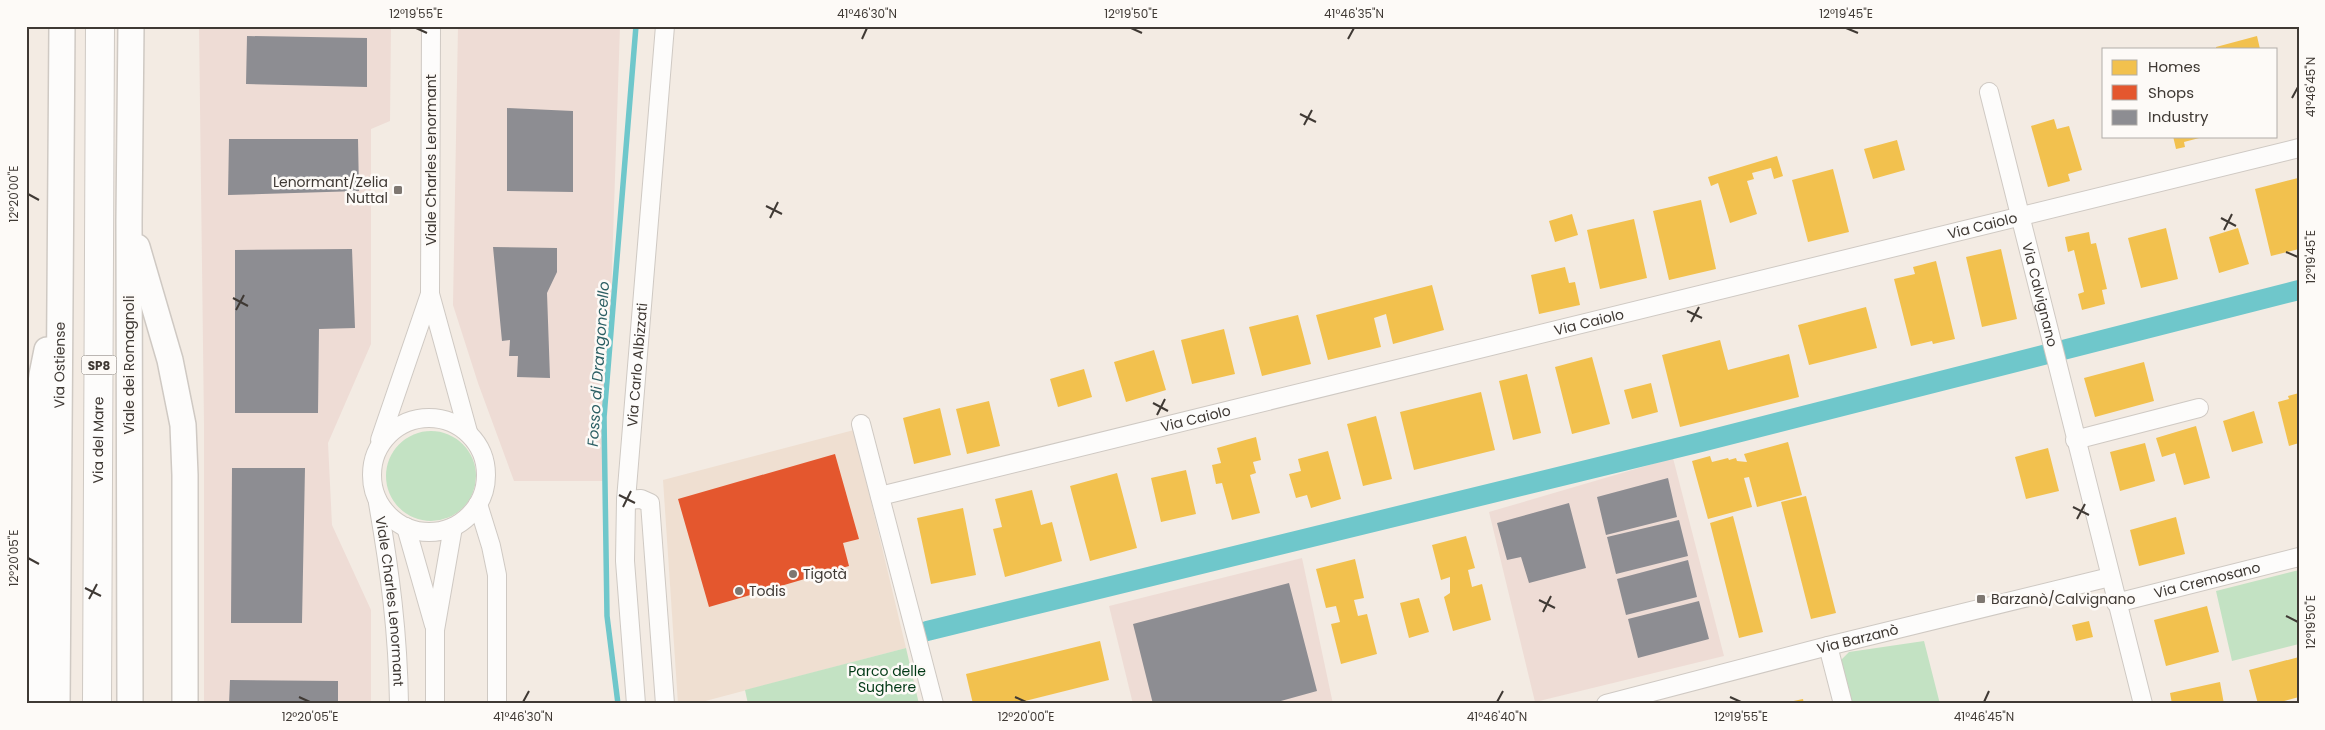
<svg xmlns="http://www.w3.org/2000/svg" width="2325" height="730" viewBox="0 0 2325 730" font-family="Poppins,sans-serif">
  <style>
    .built { fill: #efdfd1 }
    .industrial { fill: #eedcd5 }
    .green { fill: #c3e2c3 }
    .homes { fill: #f2c14e }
    .shops { fill: #e4572e }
    .industry { fill: #8d8d92 }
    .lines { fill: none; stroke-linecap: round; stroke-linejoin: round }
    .stream { stroke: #6fc7cb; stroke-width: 5.5 }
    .canal { stroke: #6fc7cb; stroke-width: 20 }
    .minor-casing { stroke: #cfc9c3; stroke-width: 20 }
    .secondary-casing { stroke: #cfc9c3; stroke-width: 28 }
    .primary-casing { stroke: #cfc9c3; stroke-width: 30 }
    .minor { stroke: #fdfcfb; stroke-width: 18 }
    .secondary { stroke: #fdfcfb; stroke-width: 25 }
    .primary { stroke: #fdfcfb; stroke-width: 28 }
    .ticks { fill: none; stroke: #3f3934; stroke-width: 2 }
    .poi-dot { fill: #7e7771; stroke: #fdfaf7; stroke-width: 2 }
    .labels { text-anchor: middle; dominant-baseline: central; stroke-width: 5; stroke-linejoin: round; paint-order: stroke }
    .shield { fill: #fdfaf7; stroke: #78736e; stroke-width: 1 }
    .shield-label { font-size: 12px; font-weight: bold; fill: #3f3934 }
    .street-label { font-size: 14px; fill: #3f3934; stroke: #fdfaf7 }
    .poi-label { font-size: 14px; fill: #3f3934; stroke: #fdfaf7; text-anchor: start }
    .park-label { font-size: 14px; fill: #003815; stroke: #fdfaf7 }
    .water-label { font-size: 15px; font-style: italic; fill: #2c5f64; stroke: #fdfaf7 }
    .neatline { fill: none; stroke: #3f3934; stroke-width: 2 }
    .ticks-label { font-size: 12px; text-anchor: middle; fill: #3f3934 }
  </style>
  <rect width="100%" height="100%" fill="#f3ebe3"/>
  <!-- built -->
  <path class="built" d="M 854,430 L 906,648 L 694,704 L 678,704 L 663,480 Z"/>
  <!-- industrial -->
  <path class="industrial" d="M 199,26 L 391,26 L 390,121 L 371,129 L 371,344 L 328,443 L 332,525 L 371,610 L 371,704 L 204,704 L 204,424 Z
    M 458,26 L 620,26 L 605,481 L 514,481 L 478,383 L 453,305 Z
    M 1673,458 L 1724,656 L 1535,702 L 1489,512 Z
    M 1302,558 L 1333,704 L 1133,704 L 1109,606 Z"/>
  <!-- green -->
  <path class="green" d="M386 476a45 45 0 1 1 90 0a45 45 0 1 1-90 0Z
    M 2299,570 L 2299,644 L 2232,661 L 2216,591 Z
    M 1924,641 L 1940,704 L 1850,704 L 1839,662 L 1849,652 Z
    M 906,648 L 919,704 L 748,704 L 745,690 Z"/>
  <!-- homes -->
  <path class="homes" d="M 2257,36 L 2260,49 L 2216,49 L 2216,47 Z
    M 2054,119 L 2057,129 L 2069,126 L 2082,170 L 2068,174 L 2070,181 L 2048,187 L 2031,126 Z
    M 2173,136 L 2203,136 L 2203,137 L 2184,142 L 2185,147 L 2176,149 Z
    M 1897,140 L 1905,170 L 1873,179 L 1864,149 Z
    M 1777,156 L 1783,176 L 1774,179 L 1771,168 L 1752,173 L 1754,179 L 1747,181 L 1757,214 L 1730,223 L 1718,183 L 1711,186 L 1708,177 Z
    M 1833,169 L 1849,232 L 1808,242 L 1792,180 Z
    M 2298,178 L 2299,249 L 2271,256 L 2255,189 Z
    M 1701,200 L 1716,269 L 1669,280 L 1653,211 Z
    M 1572,214 L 1578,235 L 1555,242 L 1549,221 Z
    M 1634,219 L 1647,278 L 1600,289 L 1587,230 Z
    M 2166,228 L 2178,279 L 2141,288 L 2128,238 Z
    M 2238,228 L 2249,264 L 2219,273 L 2209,237 Z
    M 2089,232 L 2091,244 L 2096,243 L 2107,289 L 2102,290 L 2105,304 L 2082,310 L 2078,294 L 2084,292 L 2074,250 L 2068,252 L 2065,237 Z
    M 2001,249 L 2017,319 L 1982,327 L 1966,257 Z
    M 1936,261 L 1955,339 L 1933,344 L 1932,341 L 1911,346 L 1894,279 L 1915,274 L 1913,267 Z
    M 1565,267 L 1569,283 L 1575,282 L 1580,305 L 1539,314 L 1531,275 Z
    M 1432,285 L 1444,330 L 1393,344 L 1386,314 L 1374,318 L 1381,347 L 1328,360 L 1316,315 Z
    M 1866,307 L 1877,348 L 1809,365 L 1798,325 Z
    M 1298,315 L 1311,364 L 1262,376 L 1249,327 Z
    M 1224,329 L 1235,374 L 1192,384 L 1181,340 Z
    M 1720,340 L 1728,370 L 1789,354 L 1799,397 L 1680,427 L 1662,355 Z
    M 1154,350 L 1166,390 L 1126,402 L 1114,362 Z
    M 1592,357 L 1610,424 L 1572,434 L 1555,367 Z
    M 2144,362 L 2154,401 L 2095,417 L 2084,378 Z
    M 1084,369 L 1092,397 L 1058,407 L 1050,379 Z
    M 1527,374 L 1541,433 L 1513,440 L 1499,381 Z
    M 1651,383 L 1658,412 L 1632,419 L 1624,390 Z
    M 1481,392 L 1495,450 L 1414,470 L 1400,412 Z
    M 2299,393 L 2299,443 L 2289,446 L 2278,402 L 2289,399 L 2288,396 Z
    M 989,401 L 1000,446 L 967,454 L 956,409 Z
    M 940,408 L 951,455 L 914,464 L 903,418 Z
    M 2254,411 L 2263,443 L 2232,452 L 2223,421 Z
    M 1376,416 L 1392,479 L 1363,486 L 1347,424 Z
    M 2196,426 L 2210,478 L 2184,485 L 2175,453 L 2162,457 L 2156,438 Z
    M 1256,437 L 1261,460 L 1253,462 L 1256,473 L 1250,475 L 1260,513 L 1232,520 L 1222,483 L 1216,484 L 1212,465 L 1221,463 L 1217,448 Z
    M 1788,442 L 1802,495 L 1757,507 L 1749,477 L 1744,478 L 1752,507 L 1708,519 L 1692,461 L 1710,456 L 1712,462 L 1728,458 L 1729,460 L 1736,458 L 1737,461 L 1747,462 L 1744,454 Z
    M 2145,443 L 2155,481 L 2120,491 L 2110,452 Z
    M 2048,448 L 2059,491 L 2026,499 L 2015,457 Z
    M 1328,451 L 1341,499 L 1311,508 L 1307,495 L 1296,498 L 1289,474 L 1301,471 L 1298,459 Z
    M 1186,470 L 1196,514 L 1161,522 L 1151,478 Z
    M 1117,473 L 1137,548 L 1090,561 L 1070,486 Z
    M 1032,490 L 1041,525 L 1052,522 L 1062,561 L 1005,577 L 993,529 L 1002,527 L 995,499 Z
    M 1806,496 L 1836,613 L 1811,619 L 1781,502 Z
    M 963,508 L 976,575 L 931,584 L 917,518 Z
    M 1733,516 L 1763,632 L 1739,638 L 1710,523 Z
    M 2176,517 L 2185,554 L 2139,566 L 2130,530 Z
    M 1466,536 L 1475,568 L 1468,570 L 1472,587 L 1482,584 L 1491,620 L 1453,631 L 1444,597 L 1450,593 L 1450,577 L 1441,580 L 1432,545 Z
    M 1355,559 L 1364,598 L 1354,600 L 1358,616 L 1367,614 L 1377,654 L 1341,664 L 1331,624 L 1340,622 L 1336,606 L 1326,608 L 1316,569 Z
    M 1419,598 L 1429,632 L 1409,638 L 1400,603 Z
    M 2207,606 L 2219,652 L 2166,666 L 2154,620 Z
    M 2089,621 L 2093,637 L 2076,641 L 2072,625 Z
    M 1100,641 L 1109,680 L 1013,704 L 973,704 L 966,674 Z
    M 2299,657 L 2299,697 L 2273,704 L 2258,704 L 2249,670 Z
    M 2220,682 L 2224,704 L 2172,704 L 2170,693 Z
    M 1803,699 L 1804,704 L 1784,704 L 1784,703 Z"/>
  <!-- shops -->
  <path class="shops" d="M 835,454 L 859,539 L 843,543 L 849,566 L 709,607 L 678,499 Z"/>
  <!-- industry -->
  <path class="industry" d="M 247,36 L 367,38 L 367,87 L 246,84 Z
    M 507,108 L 573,111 L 573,192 L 507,191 Z
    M 229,139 L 358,139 L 359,191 L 228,195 Z
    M 493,247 L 557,248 L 557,272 L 547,293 L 550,378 L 517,377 L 518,356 L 509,356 L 510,340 L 502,341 Z
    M 352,249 L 355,328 L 319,329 L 318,413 L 235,413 L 235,250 Z
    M 232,468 L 305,468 L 302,623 L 231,623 Z
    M 1668,478 L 1677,517 L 1606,535 L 1597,497 Z
    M 1569,503 L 1586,568 L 1529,583 L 1521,557 L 1507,560 L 1497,523 Z
    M 1679,520 L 1688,556 L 1616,574 L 1607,537 Z
    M 1688,560 L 1697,597 L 1626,615 L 1617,579 Z
    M 1289,583 L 1317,691 L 1270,704 L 1153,704 L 1133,624 Z
    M 1699,601 L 1709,639 L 1638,658 L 1628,619 Z
    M 230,680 L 338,681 L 338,704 L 229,704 Z"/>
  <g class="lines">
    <!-- stream -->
    <path class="stream" d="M 618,704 L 607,616 L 604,417 L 636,26"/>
    <!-- canal -->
    <path class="canal" d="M 927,631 L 1701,442 L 2299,290"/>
    <!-- minor casing -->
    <g class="minor-casing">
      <g id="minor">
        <path d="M 431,26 L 430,294 L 468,432"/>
        <path id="s1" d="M 1989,92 L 2143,704"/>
        <circle cx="429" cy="475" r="57"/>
        <path d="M 861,424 L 934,704"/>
        <path d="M 380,440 L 430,294"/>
        <path d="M 2075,440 L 2199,408"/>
        <path id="s2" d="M 880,496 L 2299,148"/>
        <path d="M 626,500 L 641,499 L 650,503 L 665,704"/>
        <path id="s3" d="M 378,503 C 390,572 398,633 399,704"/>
        <path d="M 478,504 L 491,546 L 497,575 L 497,704"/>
        <path d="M 406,527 L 434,625"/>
        <path id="s4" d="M 2116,603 L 2299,557"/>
        <path d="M 1828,646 L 1843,704"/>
        <path d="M 435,704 L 435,630 L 453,527"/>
        <path id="s5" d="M 636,704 L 625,561 L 626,500 L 665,26"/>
        <path id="s6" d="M 1606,704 L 1828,646 L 2110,577"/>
      </g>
    </g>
    <!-- secondary casing -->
    <g class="secondary-casing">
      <g id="secondary">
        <path d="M 137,247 L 170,360 L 183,425 L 185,475 L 185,704"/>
        <path d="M 34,704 L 37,419 L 42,375 L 47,350"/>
        <path id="s7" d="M 57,704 L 62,26"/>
        <path d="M 130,704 L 129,220 L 131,26"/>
      </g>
    </g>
    <!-- primary casing -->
    <g class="primary-casing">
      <g id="primary">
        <path id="s8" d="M 97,704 L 100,26"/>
      </g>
    </g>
    <!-- minor -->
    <use href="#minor" class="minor"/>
    <!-- secondary -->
    <use href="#secondary" class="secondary"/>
    <!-- primary -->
    <use href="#primary" class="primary"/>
  </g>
  <!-- ticks -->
  <path class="ticks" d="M 416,28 L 427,33M 1131,28 L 1142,33M 1846,28 L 1858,33M 862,39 L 867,28M 1348,39 L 1354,28M 2292,98 L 2298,87M 1300,114 L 1316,122M 1304,125 L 1312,110M 28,194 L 39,200M 766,206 L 782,214M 770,218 L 778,202M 2221,218 L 2236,226M 2224,230 L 2232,214M 2286,252 L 2298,257M 233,298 L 248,306M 236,310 L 244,295M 1687,311 L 1702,318M 1691,322 L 1699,307M 1153,403 L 1168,411M 1157,415 L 1165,399M 619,495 L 635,503M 623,507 L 631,491M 2073,507 L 2089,515M 2077,519 L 2085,504M 28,558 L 39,564M 85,588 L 101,596M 89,599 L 97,584M 1539,600 L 1555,608M 1543,612 L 1551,596M 2286,616 L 2298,622M 299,697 L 310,702M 1015,697 L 1026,702M 1730,697 L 1741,702M 523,702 L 529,691M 1497,702 L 1503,691M 1984,702 L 1989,691"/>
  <!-- markers -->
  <g class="poi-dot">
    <rect x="393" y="185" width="10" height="10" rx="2.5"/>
    <circle cx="793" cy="574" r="5"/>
    <circle cx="739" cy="591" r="5"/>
    <rect x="1976" y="594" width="10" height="10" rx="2.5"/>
  </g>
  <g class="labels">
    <!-- shield labels -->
    <rect class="shield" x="81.5" y="355.5" width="35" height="19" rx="4"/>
    <g class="shield-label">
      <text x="99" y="365">SP8</text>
    </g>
    <!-- street labels -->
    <g class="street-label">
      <text transform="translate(431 160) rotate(-90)">Viale Charles Lenormant</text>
      <text stroke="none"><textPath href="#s2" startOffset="1135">Via Caiolo</textPath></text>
      <text stroke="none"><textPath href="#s1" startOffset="209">Via Calvignano</textPath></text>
      <text stroke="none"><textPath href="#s2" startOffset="730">Via Caiolo</textPath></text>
      <text stroke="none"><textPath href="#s7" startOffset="339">Via Ostiense</textPath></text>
      <text transform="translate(129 365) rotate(-90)">Viale dei Romagnoli</text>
      <text stroke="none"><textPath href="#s5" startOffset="340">Via Carlo Albizzati</textPath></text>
      <text stroke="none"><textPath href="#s2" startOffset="325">Via Caiolo</textPath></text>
      <text stroke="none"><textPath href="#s8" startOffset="264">Via del Mare</textPath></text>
      <text stroke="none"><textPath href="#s4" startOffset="94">Via Cremosano</textPath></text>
      <text stroke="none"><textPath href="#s3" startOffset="99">Viale Charles Lenormant</textPath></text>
      <text stroke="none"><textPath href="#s6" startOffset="260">Via Barzanò</textPath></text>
    </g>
    <!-- poi labels -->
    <g class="poi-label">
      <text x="388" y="182" text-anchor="end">Lenormant/Zelia<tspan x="388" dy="16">Nuttal</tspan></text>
      <text x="803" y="574">Tigotà</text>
      <text x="749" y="591">Todis</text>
      <text x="1991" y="599">Barzanò/Calvignano</text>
    </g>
    <!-- park labels -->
    <g class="park-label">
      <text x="887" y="671">Parco delle<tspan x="887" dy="16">Sughere</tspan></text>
    </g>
    <!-- water labels -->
    <g class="water-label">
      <text transform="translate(598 364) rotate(-86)">Fosso di Drangoncello</text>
    </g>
  </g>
  <!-- border -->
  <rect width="2325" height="730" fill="none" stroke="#fdfaf7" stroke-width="55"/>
  <!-- legend -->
  <rect x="2102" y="48" width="175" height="90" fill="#fdfaf7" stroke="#b1ada9"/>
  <rect x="2112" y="60" width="25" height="15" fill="#f2c14e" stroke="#b1ada9"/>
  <text x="2148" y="72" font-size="15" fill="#3f3934">Homes</text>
  <rect x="2112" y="85" width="25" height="15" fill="#e4572e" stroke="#b1ada9"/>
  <text x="2148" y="98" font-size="15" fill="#3f3934">Shops</text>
  <rect x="2112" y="110" width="25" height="15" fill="#8d8d92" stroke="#b1ada9"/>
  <text x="2148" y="122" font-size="15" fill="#3f3934">Industry</text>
  <rect x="28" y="28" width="2270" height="674" class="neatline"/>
  <g class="ticks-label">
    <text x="416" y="18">12°19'55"E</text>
    <text x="867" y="18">41°46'30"N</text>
    <text x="1131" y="18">12°19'50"E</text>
    <text x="1354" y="18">41°46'35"N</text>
    <text x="1846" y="18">12°19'45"E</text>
    <text transform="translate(2311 87) rotate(-90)" y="4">41°46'45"N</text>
    <text transform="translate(14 194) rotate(-90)" y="4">12°20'00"E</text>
    <text transform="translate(2311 257) rotate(-90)" y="4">12°19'45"E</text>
    <text transform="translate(14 558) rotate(-90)" y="4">12°20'05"E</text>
    <text transform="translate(2311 622) rotate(-90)" y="4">12°19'50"E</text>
    <text x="310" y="721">12°20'05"E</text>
    <text x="523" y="721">41°46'30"N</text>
    <text x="1026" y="721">12°20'00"E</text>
    <text x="1497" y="721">41°46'40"N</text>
    <text x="1741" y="721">12°19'55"E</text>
    <text x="1984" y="721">41°46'45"N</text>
  </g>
</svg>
